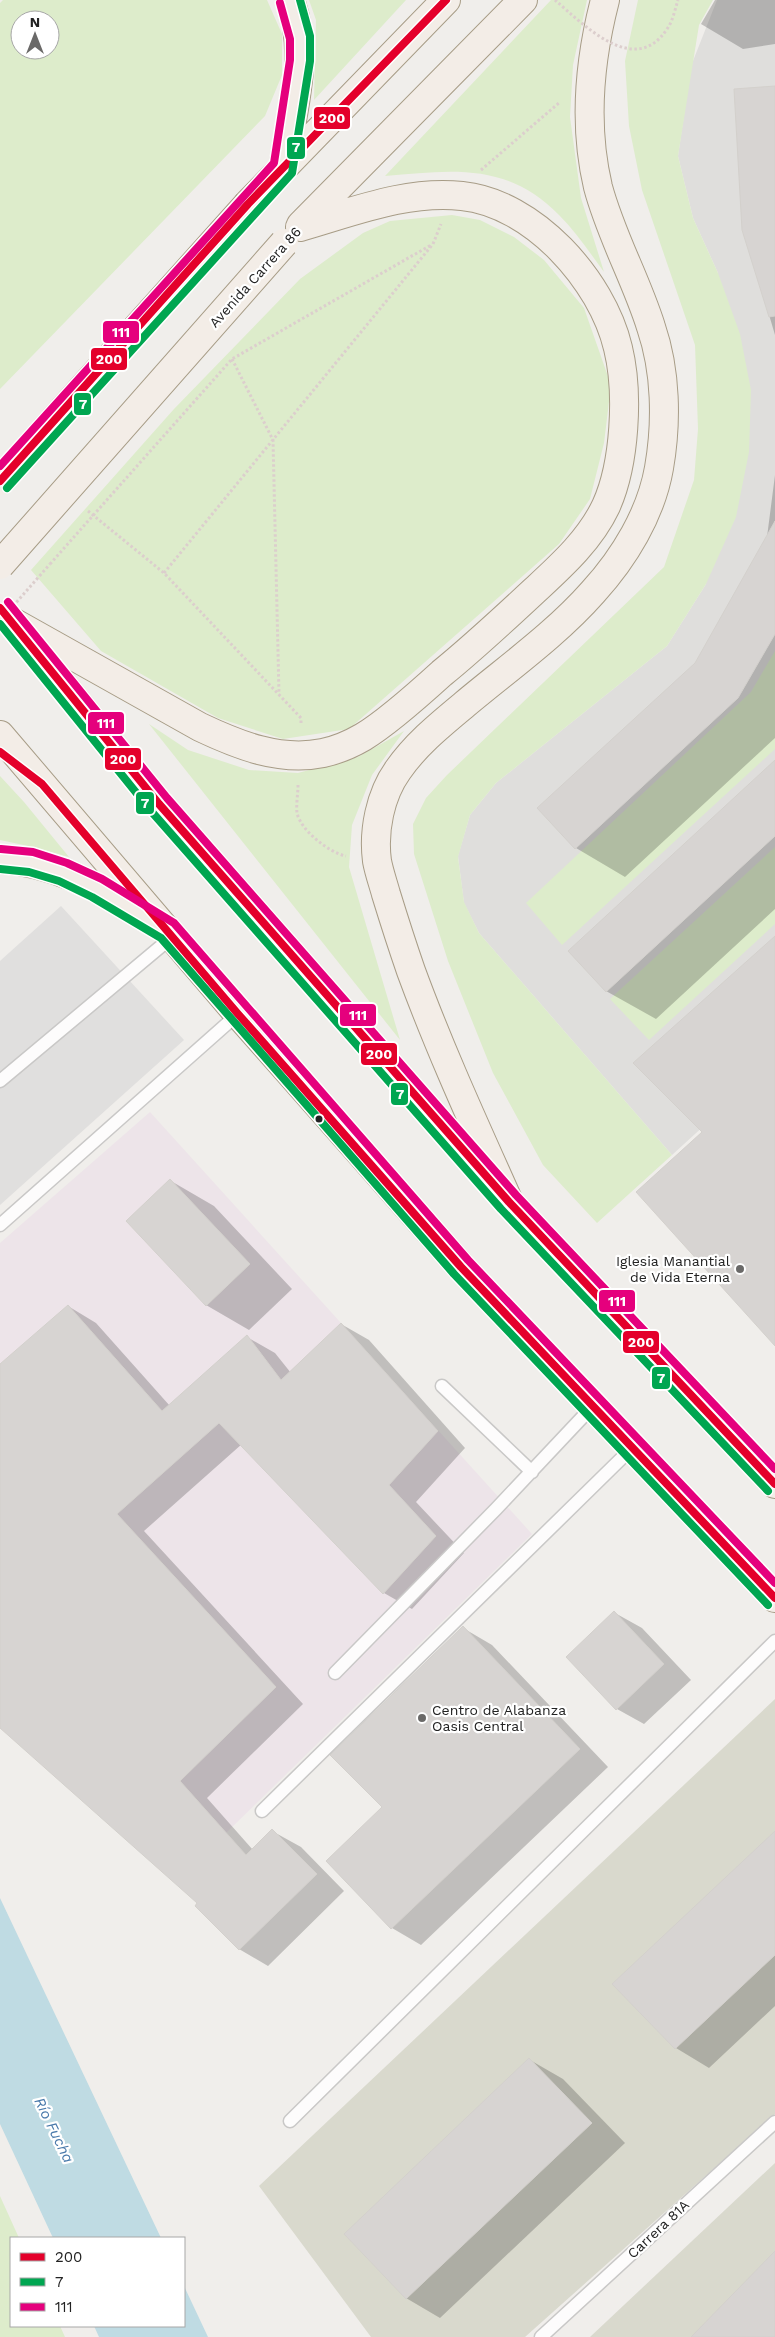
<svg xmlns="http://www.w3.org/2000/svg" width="775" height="2337" viewBox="0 0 775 2337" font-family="'Work Sans',sans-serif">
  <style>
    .residential { fill: #dfdedc }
    .industrial { fill: #ede4e9 }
    .construction { fill: #d9d9cd }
    .grass { fill: #ddeccb; fill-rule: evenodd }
    .parking { fill: #e0dfde }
    .water { fill: #bfdbe3 }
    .shadow { fill: #0003 }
    .building { fill: #d7d4d2; stroke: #d3d0cc }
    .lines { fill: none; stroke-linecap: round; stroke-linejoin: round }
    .lane-casing { stroke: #c9c8c7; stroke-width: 15 }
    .primary-casing { stroke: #a79c86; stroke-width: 30 }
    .path { stroke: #dccecd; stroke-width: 3; stroke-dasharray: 2.5 2.5; stroke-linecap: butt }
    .lane { stroke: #fdfcfc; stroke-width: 12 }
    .primary { stroke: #f3ede7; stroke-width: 28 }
    .primary-bridge-casing { stroke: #a79c86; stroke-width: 30; stroke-linecap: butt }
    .path-bridge { stroke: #dccecd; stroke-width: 3; stroke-dasharray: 2.5 2.5; stroke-linecap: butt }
    .primary-bridge { stroke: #f3ede7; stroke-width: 28 }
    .bus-1-casing { stroke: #fff; stroke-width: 11 }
    .bus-2-casing { stroke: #fff; stroke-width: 11 }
    .bus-3-casing { stroke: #fff; stroke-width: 11 }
    .bus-1 { stroke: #e4002b; stroke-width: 8 }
    .bus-2 { stroke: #00a651; stroke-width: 8 }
    .bus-3 { stroke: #e5007d; stroke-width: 8 }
    .bus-dot { fill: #222; stroke: #fff; stroke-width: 2 }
    .poi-dot { fill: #6a6968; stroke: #fff; stroke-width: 2 }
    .labels { text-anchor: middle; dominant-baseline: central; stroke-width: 4.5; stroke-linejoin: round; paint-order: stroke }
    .street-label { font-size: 14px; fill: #222; stroke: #fff }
    .poi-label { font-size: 14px; fill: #222; stroke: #fff; text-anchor: end }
    .water-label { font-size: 15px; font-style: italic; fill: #4a7aab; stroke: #fff }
    .line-badge { stroke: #fff; stroke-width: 2 }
    .badge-label { font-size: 14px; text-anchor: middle; font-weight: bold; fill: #fff }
  </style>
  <rect width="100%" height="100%" fill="#f0eeeb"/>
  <!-- residential -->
  <path class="residential" d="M 717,0 L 775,0 L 775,1061 L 672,1155 L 479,933 L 464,903 L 458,856 L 470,815 L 496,783 L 667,646 L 706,584 L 718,273 L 693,218 L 678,156 L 691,66 Z"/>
  <!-- industrial -->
  <path class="industrial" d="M 150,1112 L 532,1534 L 226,1833 L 0,1728 L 0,1243 Z"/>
  <!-- construction -->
  <path class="construction" d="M 775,1699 L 775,2114 L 525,2337 L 371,2337 L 259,2186 Z
    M 775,2163 L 775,2337 L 590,2337 Z"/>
  <!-- grass -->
  <path class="grass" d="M 3,0 L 267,0 L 282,34 L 282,75 L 265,116 L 0,389 L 0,3 ZM 20,20 L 50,20 L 50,50 L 20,50 Z
    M 309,0 L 406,0 L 314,100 L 316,20 Z
    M 551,0 L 587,0 L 573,65 L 570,117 L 581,198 L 604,272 C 590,253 576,232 559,215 C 508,162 452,170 385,176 Z
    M 638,0 L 713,0 L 699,25 L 678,156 L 693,218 L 718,273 L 740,334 L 751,390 L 749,452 L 736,517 L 706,584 L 667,646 L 496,783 L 470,815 L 458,857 L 464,902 L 479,933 L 672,1155 L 597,1223 L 543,1165 L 493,1073 L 448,961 L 414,854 L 413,824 L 426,798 L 447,775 L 664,567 L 694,480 L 698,429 L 695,345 L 642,190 L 629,126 L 625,61 Z
    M 452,215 L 480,220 L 514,237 L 544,260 L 584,308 L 611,385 L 604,443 L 590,499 L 559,544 L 349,729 L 283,739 L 218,718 L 101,651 L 31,570 L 174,409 L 300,279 L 363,233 L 390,221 Z
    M 775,651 L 775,749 L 562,945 L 526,903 L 751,692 Z
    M 149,724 L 188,750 L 249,770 L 298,773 L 358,757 L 404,731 L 372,775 L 352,825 L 349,867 L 400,1040 Z
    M 0,776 L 24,802 L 69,857 L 33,847 L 0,840 Z
    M 775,847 L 775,924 L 649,1040 L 610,999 Z
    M 0,2196 L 19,2238 L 11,2238 L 11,2326 L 60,2326 L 65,2337 L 0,2337 Z"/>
  <!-- parking -->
  <path class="parking" d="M 61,906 L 184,1040 L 0,1205 L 0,961 Z"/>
  <!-- water -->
  <path class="water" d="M 0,1898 L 161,2238 L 53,2238 L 0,2124 Z
    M 184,2286 L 208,2337 L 99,2337 L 94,2326 L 184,2326 Z"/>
  <!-- shadow -->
  <path class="shadow" d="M 715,0 L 775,0 L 775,44 L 743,49 L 701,24 Z
    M 775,88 L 775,335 L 744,230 Z
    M 775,475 L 775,738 L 625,877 L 576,848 L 696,664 L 767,537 Z
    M 775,762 L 775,909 L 656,1019 L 606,991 Z
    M 171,1181 L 214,1206 L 292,1289 L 249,1330 L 206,1305 Z
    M 68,1306 L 96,1323 L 170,1406 L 247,1337 L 275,1353 L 291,1373 L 341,1324 L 369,1340 L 465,1448 L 416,1502 L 464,1553 L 412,1609 L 384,1593 L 242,1444 L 144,1531 L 303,1704 L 207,1798 L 253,1850 L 272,1831 L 301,1847 L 344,1891 L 268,1966 L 239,1949 L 199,1903 L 0,1726 L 0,1366 Z
    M 615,1613 L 642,1628 L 691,1680 L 644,1724 L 617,1709 Z
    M 463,1628 L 492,1645 L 608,1767 L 421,1945 L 392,1928 L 384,1807 Z
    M 775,1832 L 775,2006 L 709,2068 L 676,2048 Z
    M 530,2060 L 563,2079 L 625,2143 L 440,2318 L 406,2298 Z"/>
  <!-- building -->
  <path class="building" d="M 775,86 L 775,316 L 769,317 L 742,230 L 734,89 Z
    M 775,521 L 775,634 L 738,698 L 575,849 L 537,808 L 695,663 Z
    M 775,760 L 775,836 L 606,992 L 568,951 Z
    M 775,936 L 775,1346 L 636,1192 L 702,1132 L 633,1063 Z
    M 170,1179 L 250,1264 L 206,1306 L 126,1221 Z
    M 68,1305 L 162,1411 L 247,1335 L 281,1380 L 341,1323 L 438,1431 L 389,1485 L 436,1536 L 383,1594 L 219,1423 L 117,1514 L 276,1687 L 180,1781 L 246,1855 L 272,1829 L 317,1874 L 239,1950 L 195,1906 L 197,1903 L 0,1728 L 0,1364 Z
    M 614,1611 L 664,1664 L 616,1710 L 566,1657 Z
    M 463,1626 L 580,1749 L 391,1929 L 326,1861 L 382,1807 L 330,1755 Z
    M 775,1831 L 775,1955 L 675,2049 L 612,1984 Z
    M 529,2058 L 592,2123 L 406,2299 L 344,2234 Z
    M 775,2251 L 775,2337 L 691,2337 Z"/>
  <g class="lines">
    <!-- lane casing -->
    <g class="lane-casing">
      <path id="lane" d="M 0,1081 L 172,937
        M 0,1225 L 238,1014
        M 442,1386 L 532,1472
        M 335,1673 L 496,1509 L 592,1407
        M 262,1811 L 631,1449
        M 290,2121 L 775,1641
        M 541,2337 L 775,2122"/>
    </g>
    <!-- primary casing -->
    <g class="primary-casing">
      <path id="primary" d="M 283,168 C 293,112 310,55 290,0
        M 248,204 L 446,0
        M 301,225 L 523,0
        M 11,621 L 200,727 C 238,745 280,762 323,753 C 337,750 351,744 363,737 C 388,722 420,693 442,673 C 474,647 504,619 534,591 C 561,566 590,540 606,506 C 625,464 629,393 618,348 C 602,280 533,203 462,196 C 406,190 353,212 300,227
        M 20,632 L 159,804 L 509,1202 L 775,1484
        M 0,735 L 238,1014 L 461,1267 L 775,1598
        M 0,859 C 60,863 98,888 147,918
        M 509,1202 C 475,1126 440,1050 411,971 C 402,945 394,920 386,894 C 383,883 379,872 377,861 C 373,831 380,795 398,770 C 416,744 441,724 465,704 C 508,668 556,634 593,592 C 624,558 651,514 659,468 C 667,422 666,371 651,327 C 636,279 611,236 598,187 C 583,124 589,62 605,0"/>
    </g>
    <!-- path -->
    <path class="path" d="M 481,170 L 560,102
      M 232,359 L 273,440 L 279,694
      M 88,511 L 164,573 L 301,718 L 301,725
      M 50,564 L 232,359 L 431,245
      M 164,573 L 433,244 L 441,224
      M 298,785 C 298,794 296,804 297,813 C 301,831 330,853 346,856"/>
    <!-- lane -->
    <use href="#lane" class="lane"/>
    <!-- primary -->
    <use href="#primary" class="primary"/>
    <!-- primary-bridge casing -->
    <g class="primary-bridge-casing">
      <path id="primary-bridge" d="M 0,481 L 248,204
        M 0,565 L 284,243"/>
    </g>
    <!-- path-bridge -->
    <path class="path-bridge" d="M 555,0 C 584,25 635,78 667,29 C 673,21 675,9 678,0
      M 0,621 L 50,564"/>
    <!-- primary-bridge -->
    <use href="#primary-bridge" class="primary-bridge"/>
    <!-- bus-1 casing -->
    <g class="bus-1-casing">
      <path id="bus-1" d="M 0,481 L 248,204 L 446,0
        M 0,608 L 159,804 L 509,1202 L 775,1484
        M 0,752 L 42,784 L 238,1014 L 461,1267 L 775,1598"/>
    </g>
    <!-- bus-2 casing -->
    <g class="bus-2-casing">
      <path id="bus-2" d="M 7,488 L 292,173 L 310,61 L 310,36 L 300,0
        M 0,624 L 151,811 L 501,1209 L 768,1491
        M 0,869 L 29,872 L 59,881 L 92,897 L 161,938 L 454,1274 L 768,1605"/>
    </g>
    <!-- bus-3 casing -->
    <g class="bus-3-casing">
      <path id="bus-3" d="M 0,466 L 274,163 L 290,60 L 290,39 L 280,3
        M 8,602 L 167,798 L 516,1195 L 775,1469
        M 1,849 L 33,852 L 67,863 L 102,879 L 174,923 L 468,1260 L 775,1583"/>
    </g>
    <!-- bus-1 -->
    <use href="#bus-1" class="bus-1"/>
    <!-- bus-2 -->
    <use href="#bus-2" class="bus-2"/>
    <!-- bus-3 -->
    <use href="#bus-3" class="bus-3"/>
  </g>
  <!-- markers -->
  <circle class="bus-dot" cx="319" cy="1119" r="4.5"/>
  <g class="poi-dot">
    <circle cx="740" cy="1269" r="5"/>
    <circle cx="422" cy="1718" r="5"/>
  </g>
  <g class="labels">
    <!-- street labels -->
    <g class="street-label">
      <text transform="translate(255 277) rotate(-48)">Avenida Carrera 86</text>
      <text transform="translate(658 2229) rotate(-43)">Carrera 81A</text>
    </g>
    <!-- poi labels -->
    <g class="poi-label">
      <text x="730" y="1261">Iglesia Manantial<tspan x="730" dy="16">de Vida Eterna</tspan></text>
      <text x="432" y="1710" text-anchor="start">Centro de Alabanza<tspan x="432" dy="16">Oasis Central</tspan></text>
    </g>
    <!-- water labels -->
    <g class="water-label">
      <text transform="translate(54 2130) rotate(64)">Río Fucha</text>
    </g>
  </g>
  <g class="line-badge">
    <rect x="313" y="106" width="38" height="24" rx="5" fill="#e4002b"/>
    <rect x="286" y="136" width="20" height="24" rx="5" fill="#00a651"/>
    <rect x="102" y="320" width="38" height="24" rx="5" fill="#e5007d"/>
    <rect x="90" y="347" width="38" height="24" rx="5" fill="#e4002b"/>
    <rect x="73" y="392" width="19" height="24" rx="5" fill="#00a651"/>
    <rect x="87" y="711" width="38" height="24" rx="5" fill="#e5007d"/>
    <rect x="104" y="747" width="38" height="24" rx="5" fill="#e4002b"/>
    <rect x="135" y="791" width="20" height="24" rx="5" fill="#00a651"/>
    <rect x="339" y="1003" width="38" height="24" rx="5" fill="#e5007d"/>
    <rect x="360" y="1042" width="38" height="24" rx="5" fill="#e4002b"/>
    <rect x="390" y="1082" width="19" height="24" rx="5" fill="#00a651"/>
    <rect x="598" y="1289" width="38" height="24" rx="5" fill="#e5007d"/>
    <rect x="622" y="1330" width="38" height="24" rx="5" fill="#e4002b"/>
    <rect x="651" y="1366" width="20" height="24" rx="5" fill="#00a651"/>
  </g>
  <g class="badge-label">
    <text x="332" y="123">200</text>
    <text x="296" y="152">7</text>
    <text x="121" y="337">111</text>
    <text x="109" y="364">200</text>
    <text x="83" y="409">7</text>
    <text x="106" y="728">111</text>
    <text x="123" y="764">200</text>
    <text x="145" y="808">7</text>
    <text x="358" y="1020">111</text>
    <text x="379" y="1059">200</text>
    <text x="400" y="1099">7</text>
    <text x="617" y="1306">111</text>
    <text x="641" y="1347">200</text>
    <text x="661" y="1383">7</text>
  </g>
  <!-- legend -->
  <rect x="10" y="2237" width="175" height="90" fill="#ffffff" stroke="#a7a7a7"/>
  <rect x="20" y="2253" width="25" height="8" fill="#e4002b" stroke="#a7a7a7"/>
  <text x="55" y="2262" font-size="15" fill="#222222">200</text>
  <rect x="20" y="2278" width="25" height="8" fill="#00a651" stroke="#a7a7a7"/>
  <text x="55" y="2287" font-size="15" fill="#222222">7</text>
  <rect x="20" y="2303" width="25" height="8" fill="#e5007d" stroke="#a7a7a7"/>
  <text x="55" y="2312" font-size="15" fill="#222222">111</text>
  <!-- north arrow -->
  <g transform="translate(35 35)"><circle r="24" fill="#ffffff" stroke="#a7a7a7"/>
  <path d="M0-4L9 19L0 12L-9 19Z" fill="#6a6968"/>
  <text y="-8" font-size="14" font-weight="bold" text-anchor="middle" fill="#222222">N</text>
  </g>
</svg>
